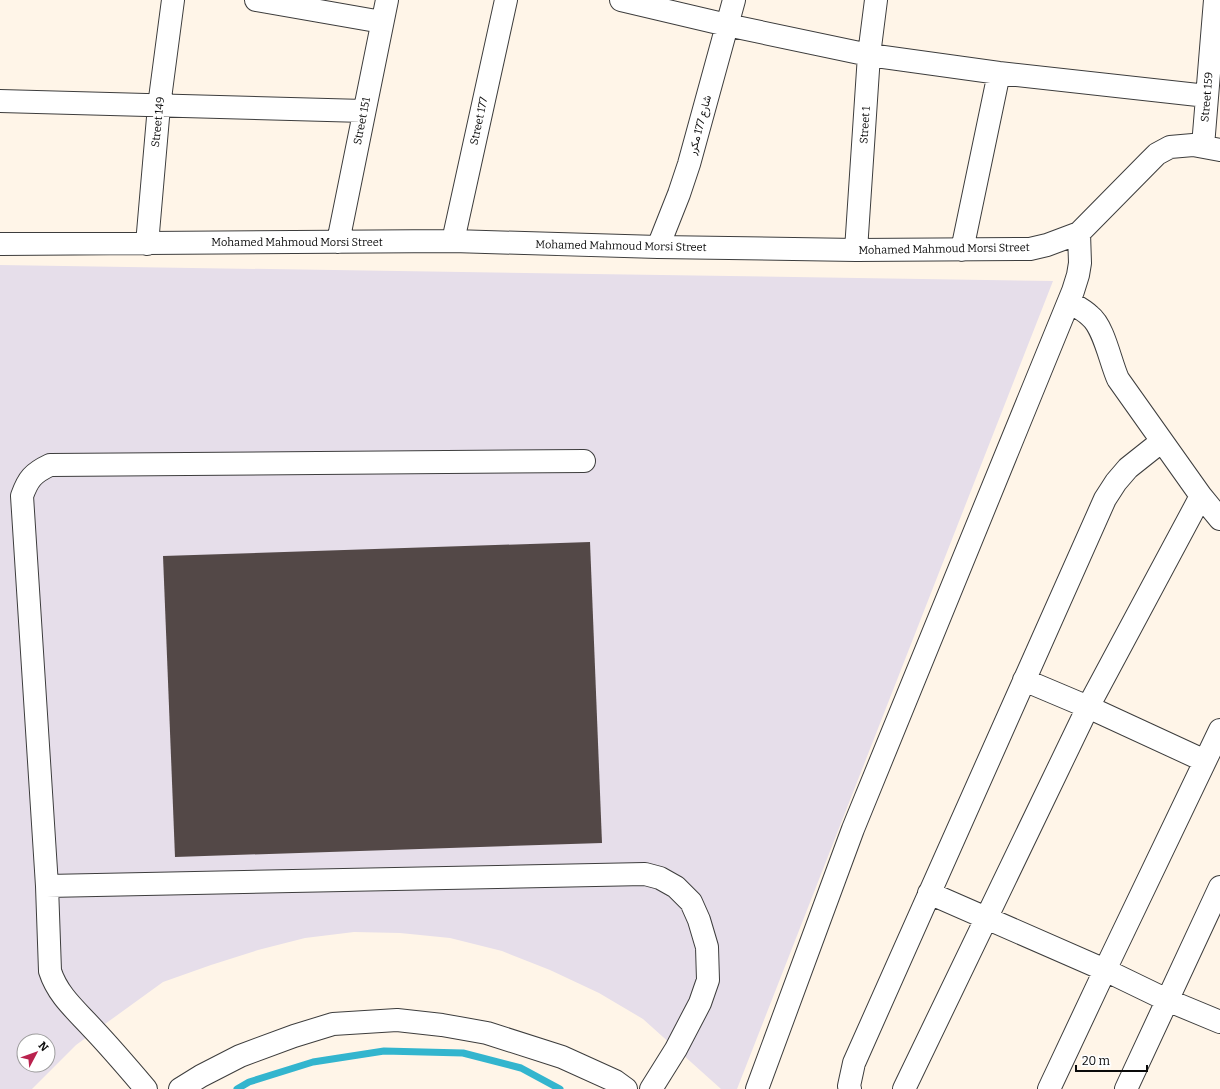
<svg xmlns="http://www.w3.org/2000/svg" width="1220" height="1089" viewBox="0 0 1220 1089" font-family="Bitter,Vazirmatn,serif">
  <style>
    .industrial { fill: #e6deea; fill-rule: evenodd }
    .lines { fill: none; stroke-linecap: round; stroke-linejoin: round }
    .stream { stroke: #33b5ce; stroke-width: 7 }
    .building { fill: #534847 }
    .minor-casing { stroke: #3d3d3d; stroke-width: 24 }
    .minor { stroke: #fff; stroke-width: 22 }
    .labels { text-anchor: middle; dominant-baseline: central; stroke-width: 4; stroke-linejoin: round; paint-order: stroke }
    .street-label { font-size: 11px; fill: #0a0a0a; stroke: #fff }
  </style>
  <rect width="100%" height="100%" fill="#fff5e8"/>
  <!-- industrial -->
  <path class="industrial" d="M 0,265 L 1053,281 L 737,1089 L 721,1089 L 643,1019 L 599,993 L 550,970 L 502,951 L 450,938 L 400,933 L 354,932 L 305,938 L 258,950 L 211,965 L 163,982 L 76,1045 L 32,1089 L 0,1089 ZM 24,1041 L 48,1041 L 48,1065 L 24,1065 Z"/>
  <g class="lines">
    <!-- stream -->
    <path class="stream" d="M 237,1089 L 249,1082 L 313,1062 L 384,1051 L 463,1053 L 521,1068 L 560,1089"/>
  </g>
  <!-- building -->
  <path class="building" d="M 590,542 L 602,843 L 175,857 L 163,556 Z"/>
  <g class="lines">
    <!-- minor casing -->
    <g class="minor-casing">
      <path id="minor" d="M 256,0 L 382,22
        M 621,0 L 727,25 L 869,55 L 999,73 L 1207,96
        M 0,101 L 364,111
        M 1203,146 L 1215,0
        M 453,241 L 506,0
        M 338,242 L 387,0
        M 0,244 L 453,241 L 658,247 L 856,250 L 1030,249 L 1047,245 L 1079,233 L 1149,162 L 1157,154 L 1170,147 L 1193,145 L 1220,150
        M 147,244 L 159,106 L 173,0
        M 658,247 L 679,194 L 689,164 L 734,0
        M 856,250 L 869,55 L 876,0
        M 962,250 L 999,73
        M 1069,302 C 1076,306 1084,310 1090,316 C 1104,327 1110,361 1118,379 L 1201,496 L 1220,519
        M 1024,680 L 1088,707 L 1205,761
        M 47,886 L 645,874 L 660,878 L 676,887 L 691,902 L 699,920 L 707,947 L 708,980 L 700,1003 L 676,1049 L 651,1089
        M 929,893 L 1105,970 L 1167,1000 L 1220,1022
        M 146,1089 C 129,1069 112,1049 94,1030 C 77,1011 58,996 50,971 L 47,886 L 22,496 C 28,479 33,473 50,465 L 584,461
        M 180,1089 L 201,1076 L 240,1056 L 294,1036 L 333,1024 L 397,1020 L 442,1025 L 487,1033 L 562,1057 L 615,1081 L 626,1089
        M 757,1089 L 853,829 L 1073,291 L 1078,275 L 1080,263 L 1079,233
        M 850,1089 L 849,1086 L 854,1063 L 1105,499 L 1116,482 L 1128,468 L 1162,441
        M 904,1089 L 1088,707 L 1201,496
        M 1049,1089 L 1105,970 L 1220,730
        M 1126,1089 L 1220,887"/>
    </g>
    <!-- minor -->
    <use href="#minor" class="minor"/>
  </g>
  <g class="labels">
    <!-- street labels -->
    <g class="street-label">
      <text transform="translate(1207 97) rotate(-85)">Street 159</text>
      <text transform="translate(362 121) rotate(-79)">Street 151</text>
      <text transform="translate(479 121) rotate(-78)">Street 177</text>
      <text transform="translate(158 122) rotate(-84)">Street 149</text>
      <text transform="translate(700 125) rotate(-75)">شارع 177 مكرر</text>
      <text transform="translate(865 125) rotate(-86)">Street 1</text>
      <text x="297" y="242">Mohamed Mahmoud Morsi Street</text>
      <text transform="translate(621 246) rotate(1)">Mohamed Mahmoud Morsi Street</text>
      <text transform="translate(944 249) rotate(-1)">Mohamed Mahmoud Morsi Street</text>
    </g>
  </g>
  <!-- north arrow -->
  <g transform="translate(36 1053) rotate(49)"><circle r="19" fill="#ffffff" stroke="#9d9d9d"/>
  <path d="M0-3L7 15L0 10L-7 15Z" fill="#ba224e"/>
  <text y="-6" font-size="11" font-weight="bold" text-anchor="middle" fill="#0a0a0a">N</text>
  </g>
  <!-- scale -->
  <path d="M1076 1065v6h71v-6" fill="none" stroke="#0a0a0a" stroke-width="2"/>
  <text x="1082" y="1065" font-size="12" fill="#0a0a0a" stroke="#ffffff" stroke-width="3" paint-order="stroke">20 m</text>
</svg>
